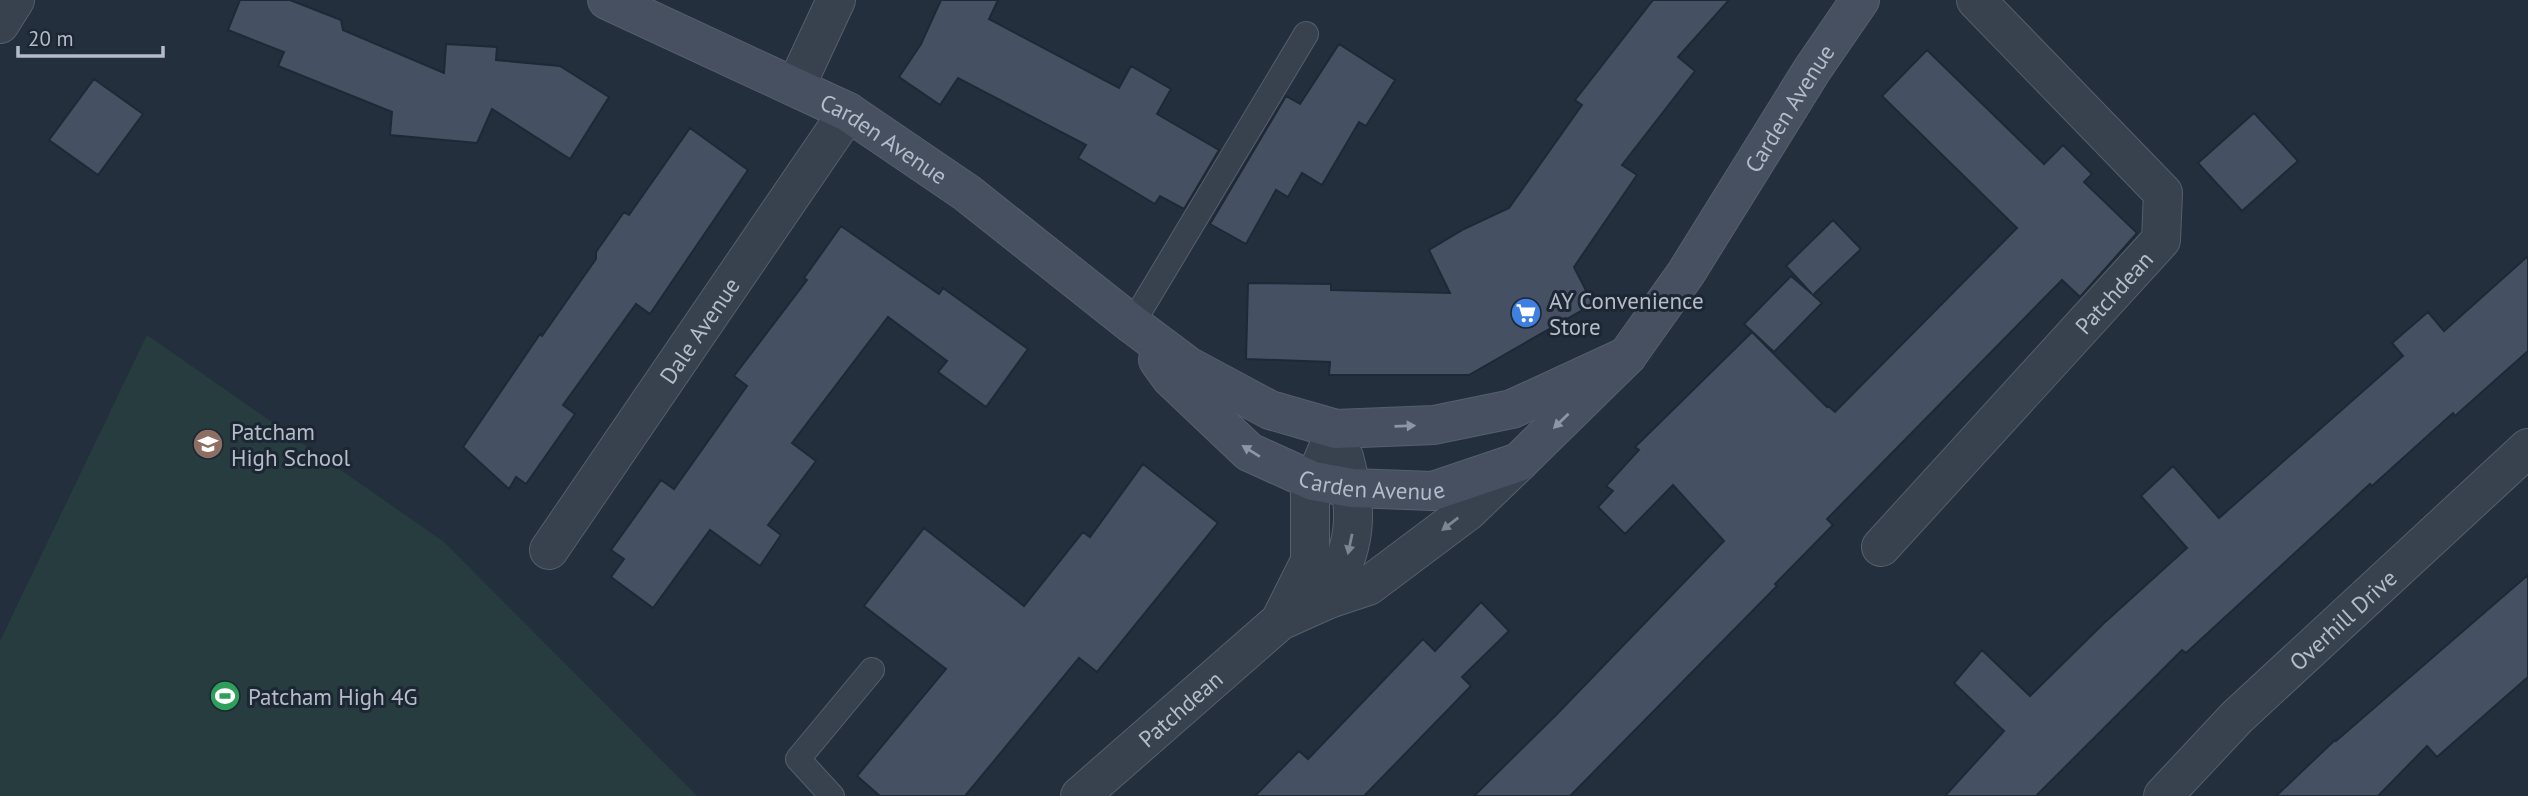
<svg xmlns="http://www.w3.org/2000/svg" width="2528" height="796" viewBox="0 0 2528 796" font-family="'PT Sans',sans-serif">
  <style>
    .green { fill: #263c3f }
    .building { fill: #455162; stroke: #1f2835; stroke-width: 2 }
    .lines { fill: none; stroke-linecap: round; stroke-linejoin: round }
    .lane-casing { stroke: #565f6c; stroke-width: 26 }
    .street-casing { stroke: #565f6c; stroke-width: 40 }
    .secondary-casing { stroke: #565f6c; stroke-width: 40 }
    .lane { stroke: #38414e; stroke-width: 24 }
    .street { stroke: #38414e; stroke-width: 38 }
    .secondary { stroke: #465061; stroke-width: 38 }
    .oneway { fill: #8e96a5 }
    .oneway2 { fill: #7c8592 }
    .labels { text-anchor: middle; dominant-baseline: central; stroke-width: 6; stroke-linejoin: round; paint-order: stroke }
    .street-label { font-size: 23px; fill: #b4bcc9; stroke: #1d2633 }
    .poi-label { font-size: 23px; fill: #b4bcc9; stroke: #1d2633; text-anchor: start }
  </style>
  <rect width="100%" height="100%" fill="#242f3e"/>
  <!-- green -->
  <path class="green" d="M 147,335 L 444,542 L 697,796 L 0,796 L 0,641 Z"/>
  <!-- building -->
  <path class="building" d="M 240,0 L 290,0 L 341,20 L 343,30 L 444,73 L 446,44 L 497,47 L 496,60 L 560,66 L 609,97 L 570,159 L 492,109 L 477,143 L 390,135 L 392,112 L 278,66 L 284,52 L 228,30 Z
    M 941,0 L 998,0 L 989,19 L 1119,88 L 1131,66 L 1171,89 L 1157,114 L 1219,150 L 1184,209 L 1160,196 L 1155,204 L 1078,158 L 1086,145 L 958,78 L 940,105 L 899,77 L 921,44 Z
    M 1653,0 L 1729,0 L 1678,57 L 1695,71 L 1622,165 L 1637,175 L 1574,267 L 1593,304 L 1469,375 L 1329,375 L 1330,362 L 1246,359 L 1248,283 L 1331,284 L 1331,290 L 1450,293 L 1429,250 L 1464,229 L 1509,208 L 1582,105 L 1575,100 Z
    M 1339,44 L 1395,80 L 1366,126 L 1359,122 L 1322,185 L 1302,173 L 1288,197 L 1276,190 L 1246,244 L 1210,224 L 1286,96 L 1300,104 Z
    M 1927,50 L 2044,164 L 2063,145 L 2092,174 L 2084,182 L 2137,233 L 2080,297 L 2062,280 L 1827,519 L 1833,525 L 1775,584 L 1777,586 L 1570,796 L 1474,796 L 1557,714 L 1724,541 L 1673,485 L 1625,534 L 1598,507 L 1613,491 L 1606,486 L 1639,450 L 1635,447 L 1752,332 L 1827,407 L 1828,406 L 1835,412 L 2017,228 L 1882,96 Z
    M 94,79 L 143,114 L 98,175 L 49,140 Z
    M 2254,113 L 2298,161 L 2242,211 L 2198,163 Z
    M 690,128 L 748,170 L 650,314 L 636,304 L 563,405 L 575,414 L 526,484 L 516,477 L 509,489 L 463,447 L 540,334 L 542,336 L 596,259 L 596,252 L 624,212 L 629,215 Z
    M 1833,220 L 1861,249 L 1813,295 L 1822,303 L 1774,352 L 1744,324 L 1791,276 L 1812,294 L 1786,266 Z
    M 841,226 L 939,294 L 943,288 L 1028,349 L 986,407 L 938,372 L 947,361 L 888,317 L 792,443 L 816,461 L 768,525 L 781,535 L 760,566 L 710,530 L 653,608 L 611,577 L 624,559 L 611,550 L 661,480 L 674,489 L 747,386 L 734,376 L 807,280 L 804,278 Z
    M 2528,256 L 2528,351 L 2455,416 L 2453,413 L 2372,486 L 2370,484 L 2186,653 L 2182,650 L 2036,796 L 1945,796 L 2004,731 L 1954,683 L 1982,650 L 2030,696 L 2104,623 L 2187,548 L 2141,496 L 2173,466 L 2219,518 L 2403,356 L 2392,343 L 2428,312 L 2444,331 Z
    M 1143,464 L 1218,523 L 1097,672 L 1079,658 L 965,796 L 880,796 L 857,776 L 946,669 L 864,606 L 924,528 L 1024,606 L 1083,532 L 1090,537 Z
    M 2528,575 L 2528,677 L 2437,757 L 2427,746 L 2378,796 L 2276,796 L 2335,740 L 2336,741 Z
    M 1481,602 L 1509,631 L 1462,677 L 1471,686 L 1364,796 L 1255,796 L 1299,751 L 1308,759 L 1423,639 L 1435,651 Z"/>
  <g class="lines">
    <!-- lane casing -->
    <g class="lane-casing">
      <path id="lane" d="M 1132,324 L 1306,34
        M 832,796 L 798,759 L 872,670"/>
    </g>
    <!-- street casing -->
    <g class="street-casing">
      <g id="street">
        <path d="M 0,24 L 15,0"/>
        <path d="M 796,86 L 836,0"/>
        <path id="s1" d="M 1881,547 L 2161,240 L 2163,193 L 1976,0"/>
        <path id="s2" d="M 549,550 L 848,112"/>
        <path d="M 1329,599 C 1355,544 1360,517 1344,457"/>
        <path d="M 1280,621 L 1310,561 L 1310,491 L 1336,429"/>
        <path id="s3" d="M 1080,796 L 1280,621 L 1329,599 L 1368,586 L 1468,511 L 1519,462"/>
        <path id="s4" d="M 2163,796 L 2237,717 L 2528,448"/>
      </g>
    </g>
    <!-- secondary casing -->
    <g class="secondary-casing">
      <g id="secondary">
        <path id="s5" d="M 607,0 L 848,112 L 967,193 L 1132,324 L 1188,366 L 1270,410 L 1336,429 L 1434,425 L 1512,409 L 1627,356"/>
        <path id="s6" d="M 1158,360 L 1171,378 L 1249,452 L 1313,481 L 1352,488 L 1433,491 L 1519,462 L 1627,356 L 1686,273 L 1812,70 L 1860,0"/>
      </g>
    </g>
    <!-- lane -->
    <use href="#lane" class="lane"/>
    <!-- street -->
    <use href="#street" class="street"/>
    <!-- secondary -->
    <use href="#secondary" class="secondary"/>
  </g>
  <!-- one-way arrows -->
  <defs><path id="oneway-solid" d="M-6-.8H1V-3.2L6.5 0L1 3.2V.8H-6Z" transform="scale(1.75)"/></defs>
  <g class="oneway">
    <use href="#oneway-solid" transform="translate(1561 421) rotate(136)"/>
    <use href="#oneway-solid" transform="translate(1405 426) rotate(-2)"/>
    <use href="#oneway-solid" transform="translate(1251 451) rotate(-148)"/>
  </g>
  <g class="oneway2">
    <use href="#oneway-solid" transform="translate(1450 524) rotate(142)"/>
    <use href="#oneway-solid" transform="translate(1350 544) rotate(102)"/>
  </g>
  <!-- icons -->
  <defs>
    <g id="supermarket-disc" transform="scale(1.575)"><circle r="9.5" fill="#3f7fe0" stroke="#1d2633"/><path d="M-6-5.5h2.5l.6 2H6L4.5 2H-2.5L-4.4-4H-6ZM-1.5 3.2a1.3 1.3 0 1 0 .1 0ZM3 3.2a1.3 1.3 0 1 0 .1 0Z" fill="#fff"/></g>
    <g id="school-disc" transform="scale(1.575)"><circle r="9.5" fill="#8d6e63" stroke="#1d2633"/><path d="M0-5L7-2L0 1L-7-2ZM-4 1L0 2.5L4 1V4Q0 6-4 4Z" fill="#fff"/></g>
    <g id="stadium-disc" transform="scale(1.575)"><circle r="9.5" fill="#2e9e5b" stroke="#1d2633"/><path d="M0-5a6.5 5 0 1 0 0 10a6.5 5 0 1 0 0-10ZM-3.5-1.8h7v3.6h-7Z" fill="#fff"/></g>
  </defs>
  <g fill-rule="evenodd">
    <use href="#supermarket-disc" x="1526" y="313"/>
    <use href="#school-disc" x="208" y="444"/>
    <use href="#stadium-disc" x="225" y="696"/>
  </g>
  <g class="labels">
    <!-- street labels -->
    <g class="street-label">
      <text stroke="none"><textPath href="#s6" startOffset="859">Carden Avenue</textPath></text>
      <text stroke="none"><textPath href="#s5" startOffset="310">Carden Avenue</textPath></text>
      <text stroke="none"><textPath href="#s1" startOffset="345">Patchdean</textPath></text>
      <text stroke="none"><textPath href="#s2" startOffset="266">Dale Avenue</textPath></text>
      <text stroke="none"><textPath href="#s6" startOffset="259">Carden Avenue</textPath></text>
      <text stroke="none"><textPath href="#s4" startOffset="252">Overhill Drive</textPath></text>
      <text stroke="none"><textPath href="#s3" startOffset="133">Patchdean</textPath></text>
    </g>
    <!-- poi labels -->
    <g class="poi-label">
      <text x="1549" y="300">AY Convenience<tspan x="1549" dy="26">Store</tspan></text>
      <text x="231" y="431">Patcham<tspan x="231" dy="26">High School</tspan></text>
      <text x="248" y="696">Patcham High 4G</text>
    </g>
  </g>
  <!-- scale -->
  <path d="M18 46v10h145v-10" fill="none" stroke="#b4bcc9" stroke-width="3.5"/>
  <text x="28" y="46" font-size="21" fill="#b4bcc9" stroke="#1d2633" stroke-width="5" paint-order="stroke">20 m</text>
</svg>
